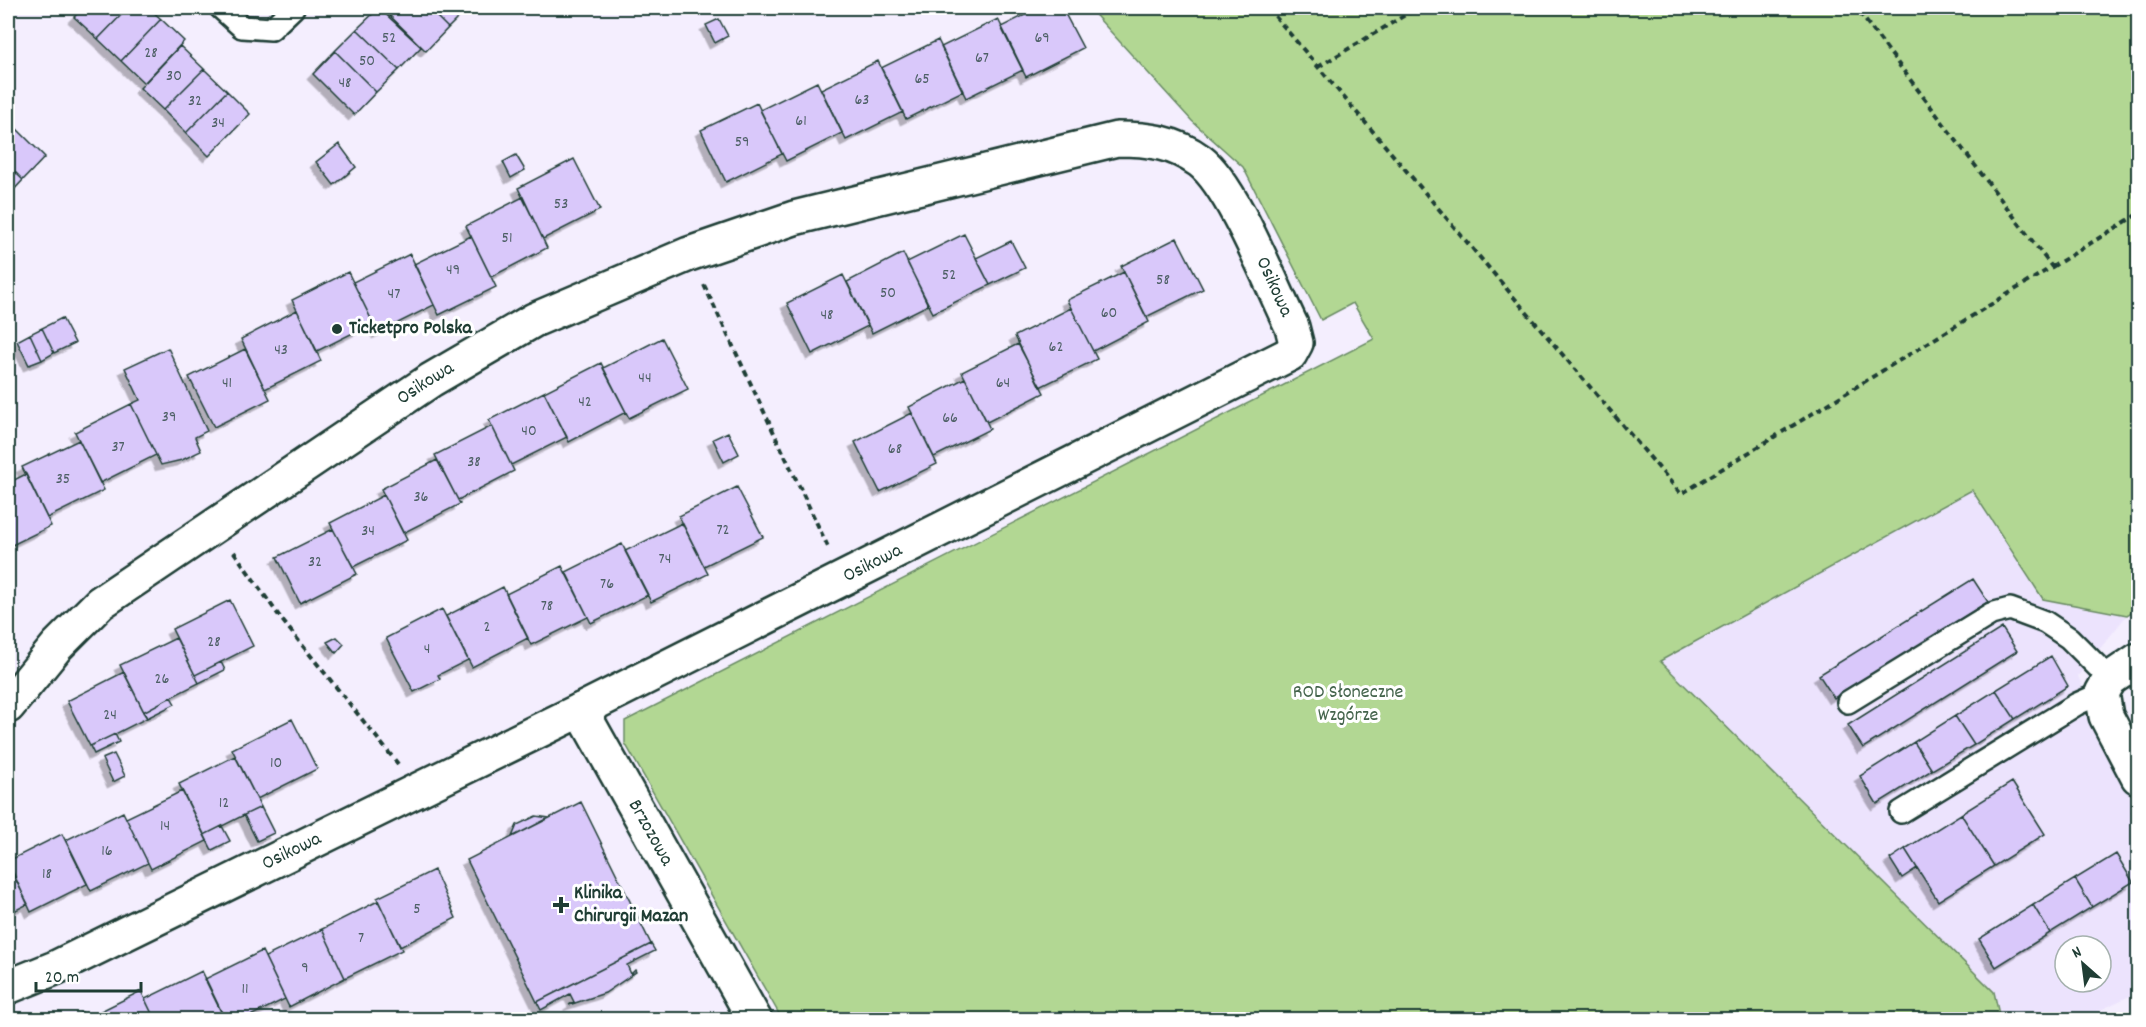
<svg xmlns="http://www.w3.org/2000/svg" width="2146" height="1027" viewBox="0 0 2146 1027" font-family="Dekko,sans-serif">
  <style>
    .built { fill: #ece3fd; fill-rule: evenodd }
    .green { fill: #b2d793; stroke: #688a64; stroke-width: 1.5 }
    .building { fill: #d9c8fa; stroke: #1f3d34; stroke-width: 1.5; filter: url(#shadow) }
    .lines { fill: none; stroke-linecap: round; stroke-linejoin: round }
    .lane-casing { stroke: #1f3d34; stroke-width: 26 }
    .street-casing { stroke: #1f3d34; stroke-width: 38 }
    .path { stroke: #1f3d34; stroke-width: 4; stroke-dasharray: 6 4.5; stroke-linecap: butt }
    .lane { stroke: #fff; stroke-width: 21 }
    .street { stroke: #fff; stroke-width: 33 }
    .poi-dot { fill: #1f3d34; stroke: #fff; stroke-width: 2 }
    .labels { text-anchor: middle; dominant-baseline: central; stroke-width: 6; stroke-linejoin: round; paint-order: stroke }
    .number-label { font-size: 16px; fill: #4e6066 }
    .street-label { font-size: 20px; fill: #1f3d34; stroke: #fff }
    .poi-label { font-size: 20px; font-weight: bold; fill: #1f3d34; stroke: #fff; text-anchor: start }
    .park-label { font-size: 20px; fill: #44644c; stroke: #fff }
  </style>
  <defs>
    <filter id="shadow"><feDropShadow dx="-5.5" dy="5.5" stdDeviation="0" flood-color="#0004"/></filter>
  </defs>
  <rect width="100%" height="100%" fill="#f4eefe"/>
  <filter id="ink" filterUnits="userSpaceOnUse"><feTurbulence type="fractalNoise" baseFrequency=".0167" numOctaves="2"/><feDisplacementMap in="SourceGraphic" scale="12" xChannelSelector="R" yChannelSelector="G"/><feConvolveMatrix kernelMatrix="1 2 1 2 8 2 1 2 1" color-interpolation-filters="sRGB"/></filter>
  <g filter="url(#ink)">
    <!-- built -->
    <path class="built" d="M 1972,489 L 2043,599 L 2127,615 L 2078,676 L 2138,814 L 2138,992 L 2082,1019 L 2000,1019 L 1994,992 L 1660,661 ZM 2065,946 L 2101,946 L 2101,982 L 2065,982 Z"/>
    <!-- green -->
    <path class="green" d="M 1089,8 L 2138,8 L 2138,608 L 2127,615 L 2043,599 L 1972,490 L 1660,661 L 1994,992 L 2000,1019 L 782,1019 L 625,743 L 625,721 L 1374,339 L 1353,303 L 1321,320 L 1243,167 L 1192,121 Z"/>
    <!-- building -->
    <path class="building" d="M 83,8 L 128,8 L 98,39 L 74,17 Z
      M 128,8 L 149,8 L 161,19 L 121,61 L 98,39 Z
      M 379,8 L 421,47 L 399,70 L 357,29 Z
      M 388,8 L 428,8 L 448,28 L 426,51 L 385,11 Z
      M 428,8 L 468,8 L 448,28 Z
      M 1039,8 L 1062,8 L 1083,48 L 1026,77 L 1001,27 Z
      M 161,19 L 184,41 L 144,83 L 121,61 Z
      M 719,19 L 728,36 L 715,43 L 706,25 Z
      M 998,19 L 1023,70 L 966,98 L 941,47 Z
      M 357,29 L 399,70 L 376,92 L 335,51 Z
      M 938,40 L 963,91 L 906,119 L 881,68 Z
      M 180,46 L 204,69 L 163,110 L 140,88 Z
      M 335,51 L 376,92 L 354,115 L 313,74 Z
      M 878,61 L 903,112 L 846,140 L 821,89 Z
      M 204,69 L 227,91 L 186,133 L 163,110 Z
      M 817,82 L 842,133 L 786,161 L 760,110 Z
      M 227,91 L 250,114 L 209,156 L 186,133 Z
      M 757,103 L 782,154 L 726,182 L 701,130 Z
      M 8,120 L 45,157 L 23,180 L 8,165 Z
      M 339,144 L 356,167 L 334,185 L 316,162 Z
      M 516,155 L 525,170 L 511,178 L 503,162 Z
      M 574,159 L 600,210 L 543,239 L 518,188 Z
      M 8,165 L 23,180 L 8,196 Z
      M 523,197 L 547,248 L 491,277 L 466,226 Z
      M 964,234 L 990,285 L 933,313 L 907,262 Z
      M 471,236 L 496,287 L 439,315 L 414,264 Z
      M 1177,238 L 1203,289 L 1146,317 L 1121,266 Z
      M 1011,241 L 1025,268 L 990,285 L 976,258 Z
      M 903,253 L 928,305 L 872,333 L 847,282 Z
      M 410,254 L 434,305 L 378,333 L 353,282 Z
      M 348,272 L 373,323 L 317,351 L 292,300 Z
      M 1124,272 L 1149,322 L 1093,351 L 1067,300 Z
      M 843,275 L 868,326 L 812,354 L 787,303 Z
      M 1071,308 L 1097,359 L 1040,387 L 1015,336 Z
      M 297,310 L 321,361 L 265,389 L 241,339 Z
      M 62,318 L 75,343 L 54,353 L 42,328 Z
      M 42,328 L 54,353 L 42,360 L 30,334 Z
      M 30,334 L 42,360 L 29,365 L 17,341 Z
      M 662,338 L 688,389 L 629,418 L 603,368 Z
      M 1018,344 L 1044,393 L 987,422 L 962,372 Z
      M 168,348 L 207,431 L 195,437 L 201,451 L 182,460 L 161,465 L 131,404 L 140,400 L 125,368 Z
      M 245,349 L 270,399 L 214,427 L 189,377 Z
      M 601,363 L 626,412 L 569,442 L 544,392 Z
      M 965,378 L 990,429 L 934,457 L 909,407 Z
      M 544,392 L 567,437 L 511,465 L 489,420 Z
      M 131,404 L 156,455 L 100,483 L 75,432 Z
      M 912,413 L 937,464 L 880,492 L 855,442 Z
      M 492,426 L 514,471 L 458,500 L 435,455 Z
      M 728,432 L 739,454 L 724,462 L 713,439 Z
      M 79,440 L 104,490 L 47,518 L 22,467 Z
      M 437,460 L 460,504 L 403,533 L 381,489 Z
      M 26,474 L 51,526 L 8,547 L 8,483 Z
      M 737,487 L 763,537 L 704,566 L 679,516 Z
      M 384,495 L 407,540 L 353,567 L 330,523 Z
      M 682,523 L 708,574 L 651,602 L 625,551 Z
      M 333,529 L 357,574 L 300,603 L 277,557 Z
      M 622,544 L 648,595 L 591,623 L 566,572 Z
      M 562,566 L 588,617 L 531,645 L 506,594 Z
      M 1973,579 L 1988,602 L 1834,698 L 1819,675 Z
      M 503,587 L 528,638 L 472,667 L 446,616 Z
      M 230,600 L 253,646 L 221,662 L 225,670 L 199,683 L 172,629 Z
      M 442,609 L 468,660 L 438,675 L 440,679 L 414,692 L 386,638 Z
      M 2002,628 L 2017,651 L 1863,748 L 1848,725 Z
      M 337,637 L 344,644 L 336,653 L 327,642 Z
      M 176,638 L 199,683 L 171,697 L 175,704 L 147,718 L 120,665 Z
      M 2051,656 L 2068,686 L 2015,719 L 1996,690 Z
      M 221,662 L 225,670 L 199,683 L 195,675 Z
      M 124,672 L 147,718 L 115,734 L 119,742 L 94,754 L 67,701 Z
      M 1996,690 L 2015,719 L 1974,745 L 1955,716 Z
      M 171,697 L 175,704 L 147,718 L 143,712 Z
      M 1955,716 L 1974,745 L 1932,770 L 1914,742 Z
      M 292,719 L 317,769 L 257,799 L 232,749 Z
      M 115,734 L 119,742 L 94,754 L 90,746 Z
      M 1914,742 L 1932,770 L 1877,804 L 1860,776 Z
      M 114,754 L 125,776 L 113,782 L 102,759 Z
      M 235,756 L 274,833 L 257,841 L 244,815 L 222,826 L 230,841 L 212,850 L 179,784 Z
      M 2012,782 L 2045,834 L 1994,866 L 1961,814 Z
      M 182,791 L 207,841 L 151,869 L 126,818 Z
      M 581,802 L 651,944 L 537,1002 L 467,860 Z
      M 261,807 L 274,833 L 257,841 L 244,815 Z
      M 123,812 L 148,863 L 91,891 L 66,840 Z
      M 1961,814 L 1994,866 L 1938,901 L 1905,849 Z
      M 536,816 L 549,818 L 512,837 L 517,825 Z
      M 222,826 L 230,841 L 212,850 L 204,835 Z
      M 62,834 L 87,884 L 31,912 L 8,861 Z
      M 1905,849 L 1917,868 L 1902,878 L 1890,859 Z
      M 2116,854 L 2133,882 L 2092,907 L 2075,879 Z
      M 8,865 L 28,904 L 8,914 Z
      M 434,870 L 456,918 L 400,947 L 377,898 Z
      M 2075,879 L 2092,907 L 2050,933 L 2033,905 Z
      M 378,901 L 402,950 L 345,978 L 322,929 Z
      M 2033,905 L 2050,933 L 1996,967 L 1979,939 Z
      M 322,929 L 345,978 L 289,1007 L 265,957 Z
      M 651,944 L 655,951 L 627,965 L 631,974 L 635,970 L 636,972 L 605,993 L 569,1005 L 574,1002 L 570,994 L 541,1010 L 537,1002 Z
      M 262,951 L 285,999 L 242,1020 L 225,1020 L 205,979 Z
      M 202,971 L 225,1019 L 155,1020 L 145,999 Z
      M 141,991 L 155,1020 L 85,1019 Z
      M 82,1012 L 85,1020 L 67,1020 Z"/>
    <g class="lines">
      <!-- lane casing -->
      <g class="lane-casing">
        <path id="lane" d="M 221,8 L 242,27 L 271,29 L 293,8
          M 1848,702 L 1991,614 L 2010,609 L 2045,622 L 2069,638 L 2110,679
          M 1901,812 L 2077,704 L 2102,693"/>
      </g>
      <!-- street casing -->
      <g class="street-casing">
        <g id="street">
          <path d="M 2138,660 L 2110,679 L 2102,693 L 2106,716 L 2138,777"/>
          <path id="s1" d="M 8,706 L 57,646 L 100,603 L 431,380 L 534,320 L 689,254 L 794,218 L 1117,139 C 1148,139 1174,142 1200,161 C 1233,186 1272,287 1292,327 L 1296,343 L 1290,354 L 581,710 L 55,968 L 8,987"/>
          <path id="s2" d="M 581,710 L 755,1020"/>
        </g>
      </g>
      <!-- path -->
      <path class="path" d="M 1268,8 L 1681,494 L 2052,267 L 1856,8
        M 1318,67 L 1417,8
        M 2052,267 L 2138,214
        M 704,285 L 829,549
        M 234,552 L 282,620 L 398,764
        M 2133,810 L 2138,820"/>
      <!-- lane -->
      <use href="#lane" class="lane"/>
      <!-- street -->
      <use href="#street" class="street"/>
    </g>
  </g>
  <!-- markers -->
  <g class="poi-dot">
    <circle cx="337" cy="329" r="6"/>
    <path d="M558 896h6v6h6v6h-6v6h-6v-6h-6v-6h6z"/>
  </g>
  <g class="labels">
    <!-- number labels -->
    <g class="number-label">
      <text x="389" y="38">52</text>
      <text x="1042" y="38">69</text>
      <text x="151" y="53">28</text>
      <text x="982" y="58">67</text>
      <text x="367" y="61">50</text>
      <text x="174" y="76">30</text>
      <text x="922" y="79">65</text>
      <text x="345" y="83">48</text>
      <text x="862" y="100">63</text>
      <text x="195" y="101">32</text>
      <text x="801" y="121">61</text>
      <text x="218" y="123">34</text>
      <text x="742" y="142">59</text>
      <text x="561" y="204">53</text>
      <text x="507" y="238">51</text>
      <text x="453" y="270">49</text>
      <text x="949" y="275">52</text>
      <text x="1163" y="280">58</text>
      <text x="888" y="293">50</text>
      <text x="394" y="294">47</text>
      <text x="1109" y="313">60</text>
      <text x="827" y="315">48</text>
      <text x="1056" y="347">62</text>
      <text x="281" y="350">43</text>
      <text x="645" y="378">44</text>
      <text x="227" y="383">41</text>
      <text x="1003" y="383">64</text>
      <text x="585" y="402">42</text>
      <text x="169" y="417">39</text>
      <text x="950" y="418">66</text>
      <text x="529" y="431">40</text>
      <text x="118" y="447">37</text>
      <text x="895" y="449">68</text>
      <text x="474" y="462">38</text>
      <text x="63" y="479">35</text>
      <text x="421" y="497">36</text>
      <text x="723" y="530">72</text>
      <text x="368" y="531">34</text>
      <text x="665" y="559">74</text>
      <text x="315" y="562">32</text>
      <text x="607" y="584">76</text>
      <text x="547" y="606">78</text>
      <text x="487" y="627">2</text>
      <text x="214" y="642">28</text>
      <text x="427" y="649">4</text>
      <text x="162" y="679">26</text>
      <text x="110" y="715">24</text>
      <text x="276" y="763">10</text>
      <text x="224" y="803">12</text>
      <text x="165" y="826">14</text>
      <text x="107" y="851">16</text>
      <text x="47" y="874">18</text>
      <text x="417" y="909">5</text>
      <text x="361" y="938">7</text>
      <text x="305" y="968">9</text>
      <text x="245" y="989">11</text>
    </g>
    <!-- street labels -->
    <g class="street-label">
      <text stroke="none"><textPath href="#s1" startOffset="1503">Osikowa</textPath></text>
      <text stroke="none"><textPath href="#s1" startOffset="531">Osikowa</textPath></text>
      <text transform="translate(873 564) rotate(-27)">Osikowa</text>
      <text stroke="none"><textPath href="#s2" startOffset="141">Brzozowa</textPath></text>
      <text transform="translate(292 852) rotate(-26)">Osikowa</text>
    </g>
    <!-- poi labels -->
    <g class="poi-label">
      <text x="349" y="329">Ticketpro Polska</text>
      <text x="574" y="894">Klinika<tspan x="574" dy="23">Chirurgii Mazan</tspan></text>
    </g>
    <!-- park labels -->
    <g class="park-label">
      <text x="1348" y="693">ROD Słoneczne<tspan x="1348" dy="23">Wzgórze</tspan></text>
    </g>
  </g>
  <!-- margin -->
  <rect width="2146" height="1027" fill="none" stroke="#fff" stroke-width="30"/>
  <rect x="15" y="15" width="2116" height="997" fill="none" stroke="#1f3d34" stroke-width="2" filter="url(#ink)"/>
  <!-- north arrow -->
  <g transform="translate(2083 964) rotate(332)"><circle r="28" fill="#ffffff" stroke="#a5b1ae" stroke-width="1.5"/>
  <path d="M0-4.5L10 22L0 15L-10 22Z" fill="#1f3d34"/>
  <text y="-9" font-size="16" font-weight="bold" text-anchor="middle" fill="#1f3d34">N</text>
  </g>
  <!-- scale -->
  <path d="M36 982v9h105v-9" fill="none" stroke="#1f3d34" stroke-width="3"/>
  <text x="45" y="982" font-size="18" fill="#1f3d34" stroke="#ffffff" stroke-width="4.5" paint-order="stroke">20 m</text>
</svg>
